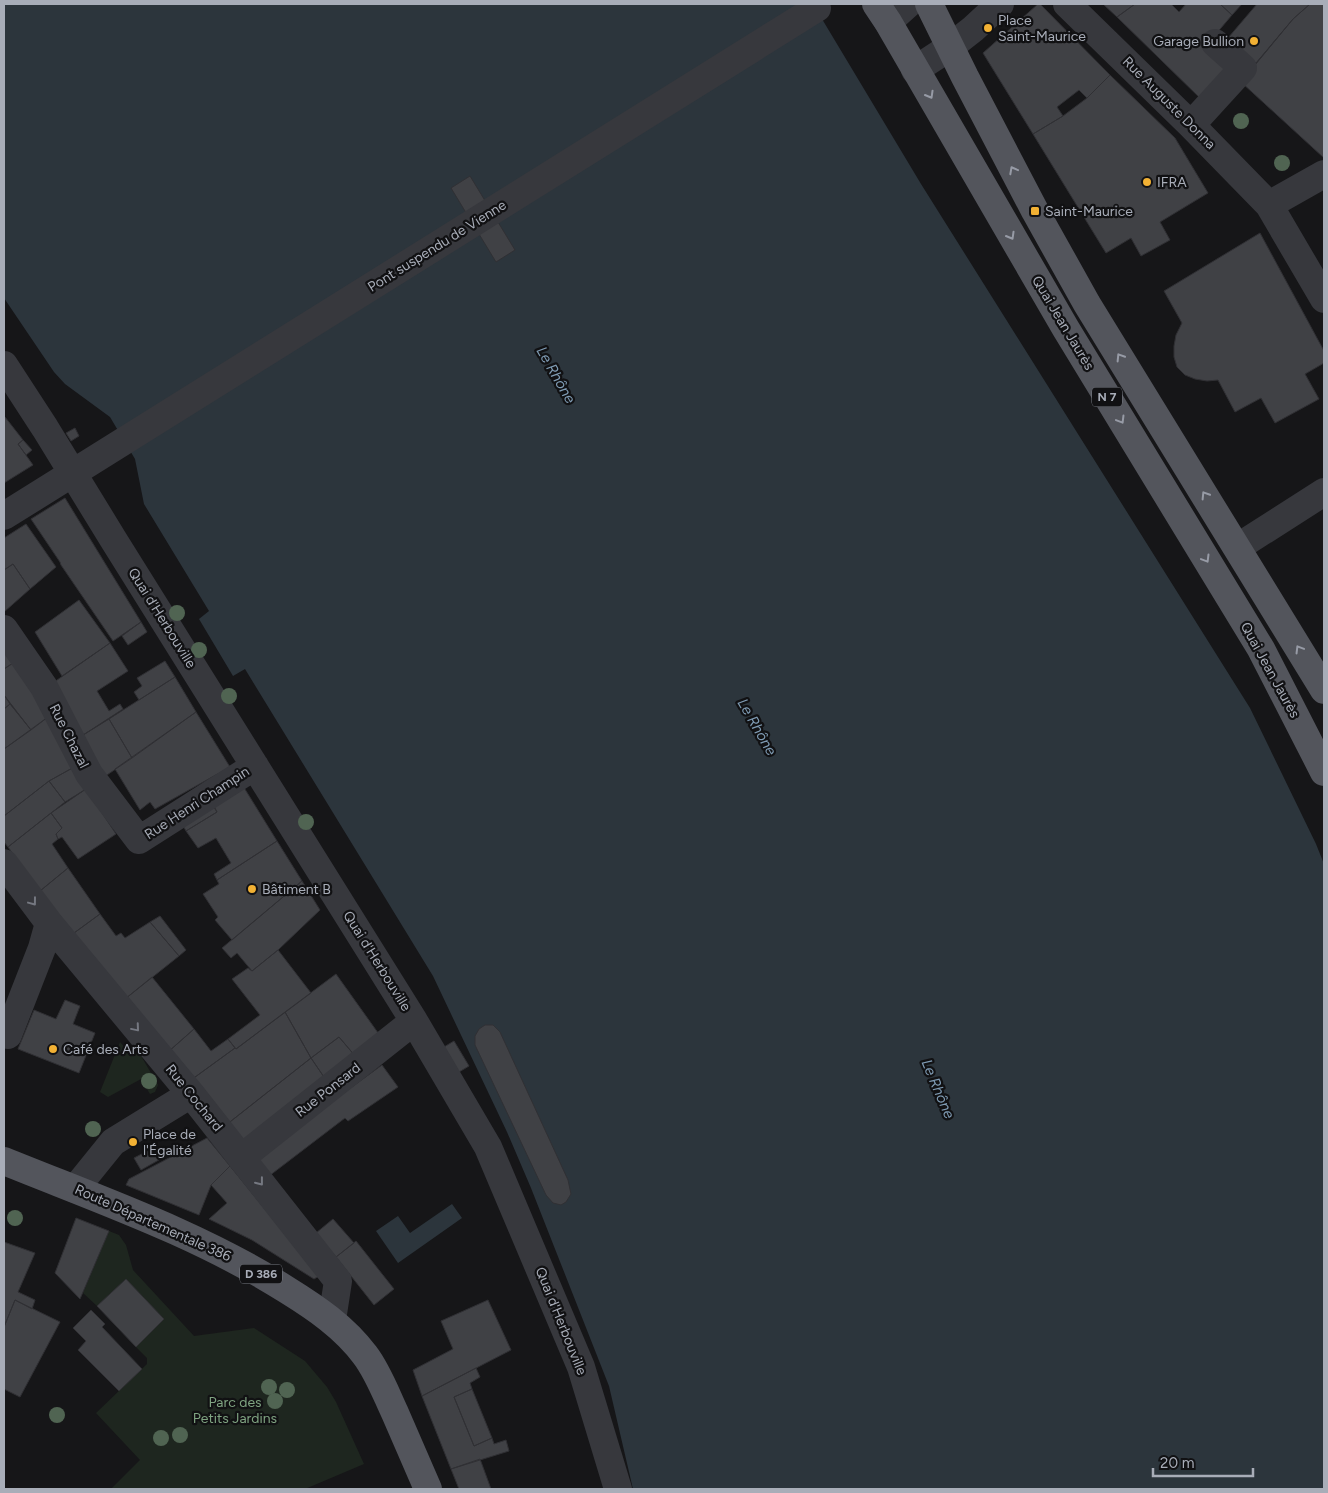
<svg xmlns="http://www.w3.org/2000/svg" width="1328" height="1493" viewBox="0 0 1328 1493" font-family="Figtree,sans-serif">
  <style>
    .green { fill: #1e261f }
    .water { fill: #2c353c }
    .building { fill: #404145; stroke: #303034 }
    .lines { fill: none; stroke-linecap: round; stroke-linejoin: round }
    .minor { stroke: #37383d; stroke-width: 28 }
    .major { stroke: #53555c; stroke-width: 28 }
    .tree { fill: #506452 }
    .oneway { stroke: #979ba6 }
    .oneway2 { stroke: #757881 }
    .poi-dot { fill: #f2b134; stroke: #111113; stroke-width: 2 }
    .labels { text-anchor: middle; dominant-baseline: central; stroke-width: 4.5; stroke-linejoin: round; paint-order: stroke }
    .shield { fill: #111113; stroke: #7b7e86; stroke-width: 1 }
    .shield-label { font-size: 12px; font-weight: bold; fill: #a8adb8 }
    .poi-label { font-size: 14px; fill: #a8adb8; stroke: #111113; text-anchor: start }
    .street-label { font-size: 14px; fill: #a8adb8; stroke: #111113 }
    .park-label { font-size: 14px; fill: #7fa381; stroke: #111113 }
    .water-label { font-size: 15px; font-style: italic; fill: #7f9bb3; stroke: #111113 }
  </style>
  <rect width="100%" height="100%" fill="#161618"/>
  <!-- green -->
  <path class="green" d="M 120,1042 L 128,1051 L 137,1049 L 158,1085 L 155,1092 L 150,1094 L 141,1079 L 108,1097 L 100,1092 Z
    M 109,1231 L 119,1235 L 126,1245 L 133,1270 L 194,1336 L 254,1328 L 305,1361 L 327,1387 L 336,1402 L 364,1464 L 305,1489 L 111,1489 L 140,1460 L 96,1413 L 147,1364 L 147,1358 L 136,1347 L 164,1319 L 126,1279 L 97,1306 L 83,1293 Z"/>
  <!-- water -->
  <path class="water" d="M 4,4 L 813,4 L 921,184 L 1250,708 L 1316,844 L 1324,864 L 1324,1489 L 633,1489 L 609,1386 L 531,1188 L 507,1132 L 433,976 L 245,669 L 233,676 L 199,619 L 209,611 L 144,504 L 135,459 L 110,417 L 65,384 L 54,372 L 4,298 Z
    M 452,1204 L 462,1218 L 398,1263 L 376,1231 L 398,1216 L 410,1233 Z"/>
  <!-- building -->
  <path class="building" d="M 1038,4 L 1040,4 L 1110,75 L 1087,98 L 1079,90 L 1057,107 L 1063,116 L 1033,134 L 983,53 Z
    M 1103,4 L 1135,4 L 1117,17 Z
    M 1135,4 L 1171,4 L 1179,12 L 1186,4 L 1220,4 L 1232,15 L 1204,48 L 1228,70 L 1203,101 L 1117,17 Z
    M 1220,4 L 1242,4 L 1232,15 Z
    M 1257,4 L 1310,4 L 1293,19 L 1256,63 L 1228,38 Z
    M 1310,4 L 1324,4 L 1324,158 L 1241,82 L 1293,19 Z
    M 1110,75 L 1175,138 L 1208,193 L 1160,222 L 1170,240 L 1141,256 L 1131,238 L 1106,253 L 1033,134 L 1063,116 L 1087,98 Z
    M 470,176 L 515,250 L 496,262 L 451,188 Z
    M 1260,233 L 1324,351 L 1324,363 L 1305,374 L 1319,399 L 1275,423 L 1261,398 L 1235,412 L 1218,380 L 1207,381 L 1195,379 L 1185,375 L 1177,367 L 1174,357 L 1174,346 L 1176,335 L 1182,323 L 1164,291 Z
    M 5,417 L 23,440 L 18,444 L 33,465 L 4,483 L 4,418 Z
    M 75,428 L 79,436 L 71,441 L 66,433 Z
    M 23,440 L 32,450 L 26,455 L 18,444 Z
    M 65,498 L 141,622 L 113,641 L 61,565 L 60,562 L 31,519 Z
    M 26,524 L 56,567 L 30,589 L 13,564 L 4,570 L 4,538 Z
    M 13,564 L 30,589 L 4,612 L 4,570 Z
    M 79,600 L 110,643 L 62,676 L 35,632 Z
    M 141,622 L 147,632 L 128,645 L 122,636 Z
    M 4,637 L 19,659 L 4,669 Z
    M 110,643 L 128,671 L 97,691 L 109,711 L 120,704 L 123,709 L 80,737 L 50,685 Z
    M 19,659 L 52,714 L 31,730 L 4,695 L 4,669 Z
    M 165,661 L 175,677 L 139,700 L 134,692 L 142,686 L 137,678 Z
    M 175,677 L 196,712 L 132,758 L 109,719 Z
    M 4,695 L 10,704 L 4,709 Z
    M 10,704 L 31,730 L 4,749 L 4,709 Z
    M 196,712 L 230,767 L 155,809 L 150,802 L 140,810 L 115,769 Z
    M 52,714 L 76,766 L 49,781 L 4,816 L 4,749 Z
    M 109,719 L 132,758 L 101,779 L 80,737 Z
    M 76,766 L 86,789 L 65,802 L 49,781 Z
    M 49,781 L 65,802 L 8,847 L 4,842 L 4,816 Z
    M 243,786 L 277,841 L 217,880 L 214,874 L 231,863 L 216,838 L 198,848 L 186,831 L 217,812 L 211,803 Z
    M 86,789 L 116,834 L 78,859 L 62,837 L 58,839 L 56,834 L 62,828 L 51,813 Z
    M 213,804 L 217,812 L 186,831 L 182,824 Z
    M 51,813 L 62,828 L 56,834 L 58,839 L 52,844 L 68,868 L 40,891 L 8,847 Z
    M 277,841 L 302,881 L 232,940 L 215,920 L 218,917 L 203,894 L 219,884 L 217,880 Z
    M 68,868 L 100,914 L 74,933 L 40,891 Z
    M 302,881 L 320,910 L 278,950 L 252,971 L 237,953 L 231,958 L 222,948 Z
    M 100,914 L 116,936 L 121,933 L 125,938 L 150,922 L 179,956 L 125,999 L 74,933 Z
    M 160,916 L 186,950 L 179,956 L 150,922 Z
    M 278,950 L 311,993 L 236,1049 L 228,1039 L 260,1015 L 232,979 L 248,968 L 252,971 Z
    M 336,974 L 381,1037 L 356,1057 L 339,1037 L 311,1058 L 285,1012 Z
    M 152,977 L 194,1029 L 168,1052 L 125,999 Z
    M 65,1000 L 80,1006 L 73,1024 L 95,1033 L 79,1073 L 18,1049 L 34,1010 L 56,1019 Z
    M 285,1012 L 311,1058 L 226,1125 L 191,1080 L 235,1048 L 236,1049 Z
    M 485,1025 L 493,1025 L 500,1032 L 568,1180 L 571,1194 L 566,1202 L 561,1205 L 553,1203 L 546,1195 L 475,1045 L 475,1036 L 479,1029 Z
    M 194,1029 L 211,1051 L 228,1039 L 235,1048 L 191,1080 L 168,1052 Z
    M 339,1037 L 356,1057 L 326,1080 L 311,1058 Z
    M 454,1041 L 469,1066 L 459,1072 L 444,1047 Z
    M 311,1058 L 326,1080 L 242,1146 L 226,1125 Z
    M 382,1065 L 398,1087 L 348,1121 L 345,1118 L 269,1176 L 255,1158 Z
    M 207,1138 L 230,1166 L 211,1185 L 199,1215 L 126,1185 L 129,1179 Z
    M 157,1146 L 164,1157 L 141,1170 L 134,1158 Z
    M 230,1166 L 319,1276 L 314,1279 L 252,1240 L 209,1219 L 227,1203 L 211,1185 Z
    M 76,1218 L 109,1231 L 80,1299 L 55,1273 Z
    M 333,1219 L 354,1243 L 336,1257 L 316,1233 Z
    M 356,1241 L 394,1289 L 374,1305 L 336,1257 Z
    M 4,1242 L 35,1253 L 18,1292 L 35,1300 L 32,1309 L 15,1300 L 4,1327 Z
    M 126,1279 L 164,1319 L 136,1347 L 97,1306 Z
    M 15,1300 L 60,1322 L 20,1397 L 4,1389 L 4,1327 Z
    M 488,1300 L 511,1350 L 422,1396 L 413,1370 L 453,1349 L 441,1321 Z
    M 91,1310 L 105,1324 L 102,1327 L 142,1369 L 119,1391 L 78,1350 L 86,1341 L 73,1328 Z
    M 476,1368 L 480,1377 L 470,1383 L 472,1389 L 454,1397 L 474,1446 L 492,1438 L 494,1444 L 506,1440 L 509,1451 L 451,1469 L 422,1396 Z
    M 472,1389 L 492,1438 L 474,1446 L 454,1397 Z
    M 480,1459 L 491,1489 L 459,1489 L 451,1469 Z"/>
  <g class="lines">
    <!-- minor -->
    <path class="minor" d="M 1067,4 L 1191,125 L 1269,205 L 1324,299
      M 888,22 L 908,4
      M 915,70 L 950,47 L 973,29 L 1000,4
      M 1191,125 L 1243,68 L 1215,43
      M 1269,205 L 1324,174
      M 4,365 L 45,428 L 113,539 L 414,1021 L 488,1147 L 581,1367 L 618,1489
      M 4,516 L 817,8
      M 1238,547 L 1324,492
      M 4,629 L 44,687 L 89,774 L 139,840 L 255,766
      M 4,863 L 49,923 L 191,1094 L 338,1281 L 332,1320
      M 8,1035 L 42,948 L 49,923
      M 241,1158 L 414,1021
      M 75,1189 L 113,1142 L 191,1094"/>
    <!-- major -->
    <path class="major" d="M 876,4 L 888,22 L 1066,329 L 1261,649 L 1324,772
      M 929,4 L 965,77 L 1035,211 L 1087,304 L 1324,690
      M 4,1161 C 100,1200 199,1234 287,1290 C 316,1308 344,1327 365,1355 C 378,1372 386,1394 395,1413 C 406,1438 417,1464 428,1489"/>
  </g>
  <!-- trees -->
  <g class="tree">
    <circle cx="1241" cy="121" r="8"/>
    <circle cx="1282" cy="163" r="8"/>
    <circle cx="177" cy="613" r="8"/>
    <circle cx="199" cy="650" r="8"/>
    <circle cx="229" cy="696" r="8"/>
    <circle cx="306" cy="822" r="8"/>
    <circle cx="149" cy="1081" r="8"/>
    <circle cx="93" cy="1129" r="8"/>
    <circle cx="15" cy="1218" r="8"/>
    <circle cx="269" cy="1387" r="8"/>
    <circle cx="287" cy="1390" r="8"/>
    <circle cx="275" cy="1401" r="8"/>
    <circle cx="57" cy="1415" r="8"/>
    <circle cx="180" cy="1435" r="8"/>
    <circle cx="161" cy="1438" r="8"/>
  </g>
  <!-- one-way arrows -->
  <defs><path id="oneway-chevron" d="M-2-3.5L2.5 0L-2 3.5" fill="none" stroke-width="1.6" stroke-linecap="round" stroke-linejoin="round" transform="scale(1.25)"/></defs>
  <g class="oneway">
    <use href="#oneway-chevron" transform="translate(930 95) rotate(60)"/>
    <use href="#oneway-chevron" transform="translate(1013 170) rotate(-118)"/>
    <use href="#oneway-chevron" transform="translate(1011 236) rotate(60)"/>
    <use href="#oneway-chevron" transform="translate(1120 357) rotate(-122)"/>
    <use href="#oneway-chevron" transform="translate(1121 420) rotate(59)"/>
    <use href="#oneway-chevron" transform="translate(1205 495) rotate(-122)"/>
    <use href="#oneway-chevron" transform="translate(1206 559) rotate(59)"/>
    <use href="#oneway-chevron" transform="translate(1299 649) rotate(-121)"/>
  </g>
  <g class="oneway2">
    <use href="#oneway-chevron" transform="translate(33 902) rotate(53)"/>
    <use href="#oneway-chevron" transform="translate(136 1028) rotate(50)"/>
    <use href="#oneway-chevron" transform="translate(260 1182) rotate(52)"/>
  </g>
  <!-- markers -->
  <g class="poi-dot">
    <circle cx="988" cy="28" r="5"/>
    <circle cx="1254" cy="41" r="5"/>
    <circle cx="1147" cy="182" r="5"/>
    <rect x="1030" y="206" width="10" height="10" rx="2.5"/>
    <circle cx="252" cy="889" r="5"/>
    <circle cx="53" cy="1049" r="5"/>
    <circle cx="133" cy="1142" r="5"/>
  </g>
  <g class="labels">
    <!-- shield labels -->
    <g class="shield">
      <rect x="1092" y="387.5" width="30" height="19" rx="4"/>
      <rect x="240" y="1264.5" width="42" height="19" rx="4"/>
    </g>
    <g class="shield-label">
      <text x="1107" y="397">N 7</text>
      <text x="261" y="1274">D 386</text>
    </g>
    <!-- poi labels -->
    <g class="poi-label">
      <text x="998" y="20">Place<tspan x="998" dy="16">Saint-Maurice</tspan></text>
      <text x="1244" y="41" text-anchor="end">Garage Bullion</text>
      <text x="1157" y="182">IFRA</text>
      <text x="1045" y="211">Saint-Maurice</text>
      <text x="262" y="889">Bâtiment B</text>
      <text x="63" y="1049">Café des Arts</text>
      <text x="143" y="1134">Place de<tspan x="143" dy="16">l'Égalité</tspan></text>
    </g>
    <!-- street labels -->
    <g class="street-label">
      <text transform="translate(1169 103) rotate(45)">Rue Auguste Donna</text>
      <text transform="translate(437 246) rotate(-32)">Pont suspendu de Vienne</text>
      <text transform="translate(1063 323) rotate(59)">Quai Jean Jaurès</text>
      <text transform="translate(162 618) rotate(58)">Quai d'Herbouville</text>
      <text transform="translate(1270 670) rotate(61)">Quai Jean Jaurès</text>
      <text transform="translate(69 736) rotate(63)">Rue Chazal</text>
      <text transform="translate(197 803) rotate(-33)">Rue Henri Champin</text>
      <text transform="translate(377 961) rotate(58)">Quai d'Herbouville</text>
      <text transform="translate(328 1090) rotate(-38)">Rue Ponsard</text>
      <text transform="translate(194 1098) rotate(51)">Rue Cochard</text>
      <text transform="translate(153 1223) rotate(24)">Route Départementale 386</text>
      <text transform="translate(561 1321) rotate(68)">Quai d'Herbouville</text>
    </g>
    <!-- park labels -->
    <g class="park-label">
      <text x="235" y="1402">Parc des<tspan x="235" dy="16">Petits Jardins</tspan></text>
    </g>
    <!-- water labels -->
    <g class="water-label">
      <text transform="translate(556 375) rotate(60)">Le Rhône</text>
      <text transform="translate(757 727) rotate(60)">Le Rhône</text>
      <text transform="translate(938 1089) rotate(67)">Le Rhône</text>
    </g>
  </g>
  <!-- border -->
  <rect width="1328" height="1493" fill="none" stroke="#a8adb8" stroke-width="10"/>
  <!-- scale -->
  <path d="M1153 1468v8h100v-8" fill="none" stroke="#a8adb8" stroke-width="2.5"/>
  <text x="1160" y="1468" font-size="15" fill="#a8adb8" stroke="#111113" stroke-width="4" paint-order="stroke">20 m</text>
</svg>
